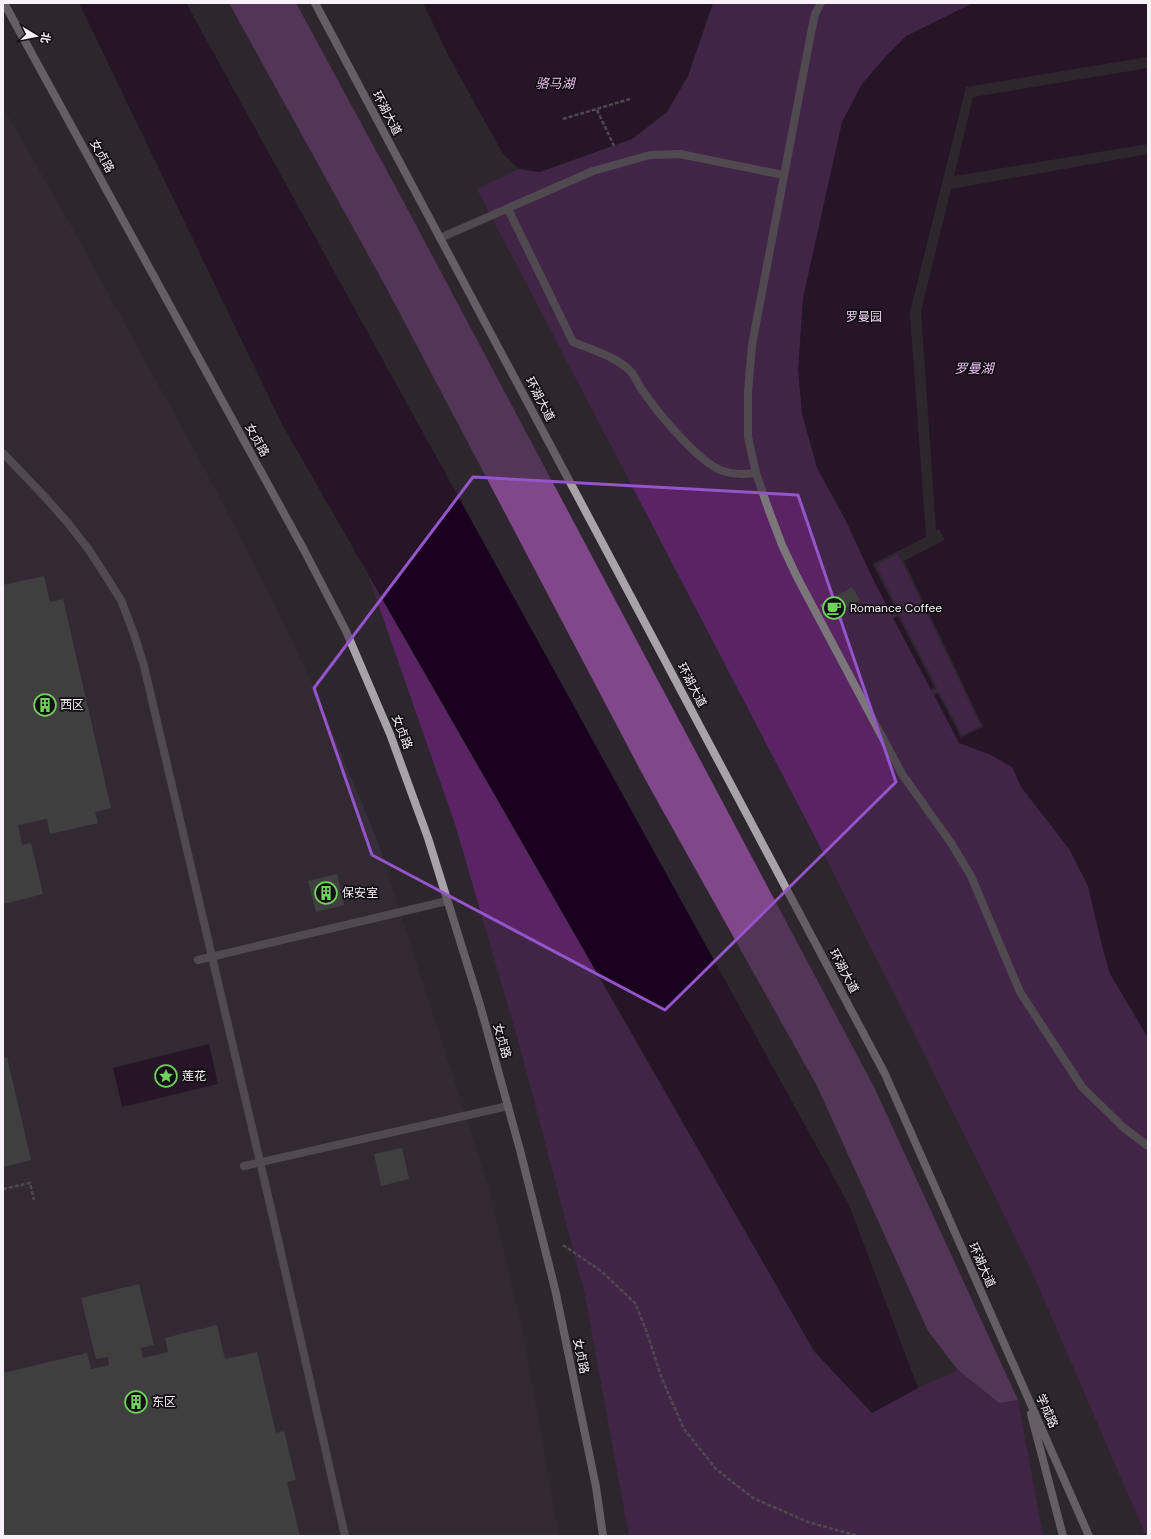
<svg xmlns="http://www.w3.org/2000/svg" width="1151" height="1539" viewBox="0 0 1151 1539" font-family="'DM Sans','Noto Sans SC',sans-serif">
  <style>
    .built { fill: #382d3a }
    .green { fill: #5a2464 }
    .forest { fill: #80478a }
    .water { fill: #1b0120 }
    .pier { fill: #2d262e }
    .building { fill: #565e55 }
    .lines { fill: none; stroke-linecap: round; stroke-linejoin: round }
    .path { stroke: #797379; stroke-width: 2.5; stroke-dasharray: 4 2; stroke-linecap: butt }
    .lane { stroke: #7a767a; stroke-width: 8 }
    .secondary { stroke: #a8a2a9; stroke-width: 8 }
    .marked { fill: none; stroke: #9454ca; stroke-width: 3; stroke-linejoin: round }
    .labels { text-anchor: middle; dominant-baseline: central; stroke-width: 3.5; stroke-linejoin: round; paint-order: stroke }
    .street-label { font-size: 12px; fill: #f7f2f7; stroke: #131014 }
    .park-label { font-size: 12px; fill: #f0d1f6; stroke: #131014 }
    .poi-label { font-size: 12px; fill: #f7f2f7; stroke: #131014; text-anchor: start }
    .water-label { font-size: 13px; font-style: italic; fill: #edbef5; stroke: #131014 }
  </style>
  <rect width="100%" height="100%" fill="#2d262e"/>
  <!-- built -->
  <path class="built" d="M 3,107 L 69,222 L 202,464 L 274,603 L 315,690 L 377,840 L 488,1185 L 523,1332 L 559,1536 L 3,1536 Z"/>
  <!-- green -->
  <path class="green" d="M 713,3 L 1148,3 L 1148,1536 L 1146,1536 L 1034,1276 L 907,1019 L 815,837 L 477,189 L 519,169 L 540,172 L 632,139 L 667,112 L 688,76 Z
    M 368,575 L 814,1351 L 872,1413 L 918,1388 L 958,1370 L 999,1403 L 1018,1400 L 1043,1536 L 629,1536 L 585,1295 L 520,1047 L 455,824 Z"/>
  <!-- forest -->
  <path class="forest" d="M 229,3 L 296,3 L 400,195 L 874,1087 L 1018,1400 L 999,1403 L 958,1370 L 928,1331 L 817,1086 L 645,779 L 387,289 Z"/>
  <!-- water -->
  <path class="water" d="M 79,3 L 186,3 L 849,1205 L 918,1388 L 872,1413 L 814,1351 L 282,424 Z
    M 423,3 L 713,3 L 688,76 L 667,112 L 632,139 L 540,172 L 519,169 L 503,154 L 449,57 Z
    M 973,3 L 1148,3 L 1148,1038 L 1110,974 L 1102,946 L 1088,886 L 1069,849 L 1021,787 L 1012,767 L 991,755 L 959,743 L 934,695 L 938,693 L 961,737 L 983,727 L 899,551 L 873,564 L 897,611 L 891,614 L 871,575 L 845,519 L 817,468 L 802,414 L 798,370 L 803,298 L 842,122 L 862,84 L 886,56 L 906,36 Z
    M 898,616 L 935,688 L 931,690 L 893,618 Z
    M 209,1044 L 218,1084 L 122,1107 L 113,1068 Z"/>
  <!-- pier -->
  <path class="pier" d="M 1148,57 L 1148,68 L 973,97 L 954,176 L 1148,144 L 1148,154 L 951,189 L 921,311 L 936,531 L 939,529 L 945,540 L 904,561 L 983,727 L 961,737 L 938,694 L 934,695 L 933,693 L 937,691 L 939,692 L 962,735 L 981,726 L 898,554 L 876,565 L 899,611 L 898,613 L 892,616 L 891,614 L 897,611 L 873,564 L 926,537 L 910,312 L 966,87 Z
    M 898,614 L 900,615 L 937,687 L 936,690 L 932,692 L 931,690 L 935,688 L 899,616 L 893,618 L 893,617 Z"/>
  <!-- building -->
  <path class="building" d="M 44,576 L 50,602 L 63,599 L 111,808 L 95,812 L 98,823 L 50,834 L 47,819 L 18,825 L 22,845 L 31,843 L 43,894 L 3,904 L 3,585 Z
    M 852,587 L 860,600 L 827,618 L 820,605 Z
    M 337,874 L 344,905 L 316,912 L 308,881 Z
    M 7,1057 L 31,1160 L 3,1167 L 3,1058 Z
    M 402,1148 L 409,1179 L 381,1186 L 374,1154 Z
    M 139,1284 L 154,1345 L 141,1348 L 143,1358 L 168,1352 L 165,1338 L 217,1325 L 225,1359 L 257,1352 L 276,1433 L 284,1431 L 296,1480 L 287,1482 L 300,1536 L 3,1536 L 3,1373 L 87,1353 L 91,1369 L 109,1365 L 108,1357 L 96,1359 L 81,1298 Z"/>
  <g class="lines">
    <!-- path -->
    <path class="path" d="M 597,110 L 614,146
      M 563,119 L 630,99
      M 3,1189 L 30,1183 L 34,1200
      M 563,1245 L 601,1271 L 635,1303 L 646,1330 L 662,1379 L 684,1429 L 716,1469 L 753,1498 L 808,1522 L 858,1536"/>
    <!-- lane -->
    <path class="lane" d="M 821,3 L 815,14 L 811,33 L 752,345 L 748,393 L 748,437 L 756,473 L 768,508 L 782,545 L 797,577 L 902,774 L 951,843 L 971,876 L 1020,992 L 1082,1087 L 1124,1128 L 1148,1146
      M 508,209 L 573,342 C 592,350 618,357 632,373 C 636,379 639,386 643,391 C 657,412 700,464 723,471 C 734,475 745,474 756,473
      M 440,238 L 593,171 L 650,155 L 680,154 L 784,175
      M 3,453 L 44,496 L 68,523 L 89,550 L 109,581 L 121,600 L 134,634 L 144,666 L 272,1213 L 345,1536
      M 198,960 L 447,901
      M 244,1166 L 508,1106"/>
    <!-- secondary -->
    <path class="secondary" d="M 4,3 L 304,550 L 346,631 L 390,734 L 428,838 L 480,1005 L 520,1150 L 555,1289 L 596,1487 L 603,1536
      M 315,3 L 885,1074 L 1089,1536
      M 1031,1414 L 1063,1536"/>
  </g>
  <!-- marked area -->
  <path d="M0 0H1151V1539H0ZM 473,477 L 798,495 L 896,782 L 665,1010 L 372,855 L 314,688 Z" fill="#2d262e" fill-opacity=".55" fill-rule="evenodd"/>
  <path class="marked" d="M 473,477 L 798,495 L 896,782 L 665,1010 L 372,855 L 314,688 Z"/>
  <!-- icons -->
  <defs>
    <g id="cafe-ring" transform="scale(1.15)"><circle r="9.5" fill="#131014" stroke="#71d25e" stroke-width="1.5"/><path d="M-5.5-4.5H6V0H3Q3 3.5 0 3.5H-2.5Q-5.5 3.5-5.5 0ZM3-3.2v2h1.7v-2ZM-6 4.5H4V6H-6Z" fill="#71d25e"/></g>
    <g id="building-ring" transform="scale(1.15)"><circle r="9.5" fill="#131014" stroke="#71d25e" stroke-width="1.5"/><path d="M-4-6H4V6H1V3H-1V6H-4ZM-2.5-4.3h1.7v1.8h-1.7ZM.8-4.3h1.7v1.8H.8ZM-2.5-1h1.7V.8h-1.7ZM.8-1h1.7V.8H.8Z" fill="#71d25e"/></g>
    <g id="sight-ring" transform="scale(1.15)"><circle r="9.5" fill="#131014" stroke="#71d25e" stroke-width="1.5"/><path d="M0-6L1.8-2.2L6-1.7L2.9 1.2L3.7 5.4L0 3.3L-3.7 5.4L-2.9 1.2L-6-1.7L-1.8-2.2Z" fill="#71d25e"/></g>
  </defs>
  <g fill-rule="evenodd">
    <use href="#cafe-ring" x="834" y="608"/>
    <use href="#building-ring" x="45" y="705"/>
    <use href="#building-ring" x="326" y="893"/>
    <use href="#sight-ring" x="166" y="1076"/>
    <use href="#building-ring" x="136" y="1402"/>
  </g>
  <g class="labels">
    <!-- street labels -->
    <g class="street-label">
      <text transform="translate(387 113) rotate(62)">环湖大道</text>
      <text transform="translate(102 156) rotate(61)">女贞路</text>
      <text transform="translate(540 399) rotate(62)">环湖大道</text>
      <text transform="translate(257 440) rotate(61)">女贞路</text>
      <text transform="translate(692 685) rotate(62)">环湖大道</text>
      <text transform="translate(402 732) rotate(69)">女贞路</text>
      <text transform="translate(844 971) rotate(62)">环湖大道</text>
      <text transform="translate(502 1041) rotate(74)">女贞路</text>
      <text transform="translate(982 1265) rotate(66)">环湖大道</text>
      <text transform="translate(581 1356) rotate(78)">女贞路</text>
      <text transform="translate(1047 1411) rotate(66)">学成路</text>
    </g>
    <!-- park labels -->
    <g class="park-label">
      <text x="864" y="317">罗曼园</text>
    </g>
    <!-- poi labels -->
    <g class="poi-label">
      <text x="850" y="608">Romance Coffee</text>
      <text x="60" y="705">西区</text>
      <text x="342" y="893">保安室</text>
      <text x="182" y="1076">莲花</text>
      <text x="152" y="1402">东区</text>
    </g>
    <!-- water labels -->
    <g class="water-label">
      <text x="555" y="83">骆马湖</text>
      <text x="974" y="368">罗曼湖</text>
    </g>
  </g>
  <!-- border -->
  <rect width="1151" height="1539" fill="none" stroke="#f7f2f7" stroke-width="8"/>
  <!-- north arrow -->
  <g transform="translate(36 36) rotate(100)" stroke="#131014" stroke-width="3" paint-order="stroke">
  <path d="M0-3L7 15L0 10L-7 15Z" fill="#f7f2f7"/>
  <text y="-6" font-size="11" font-weight="bold" text-anchor="middle" fill="#f7f2f7">北</text>
  </g>
</svg>
